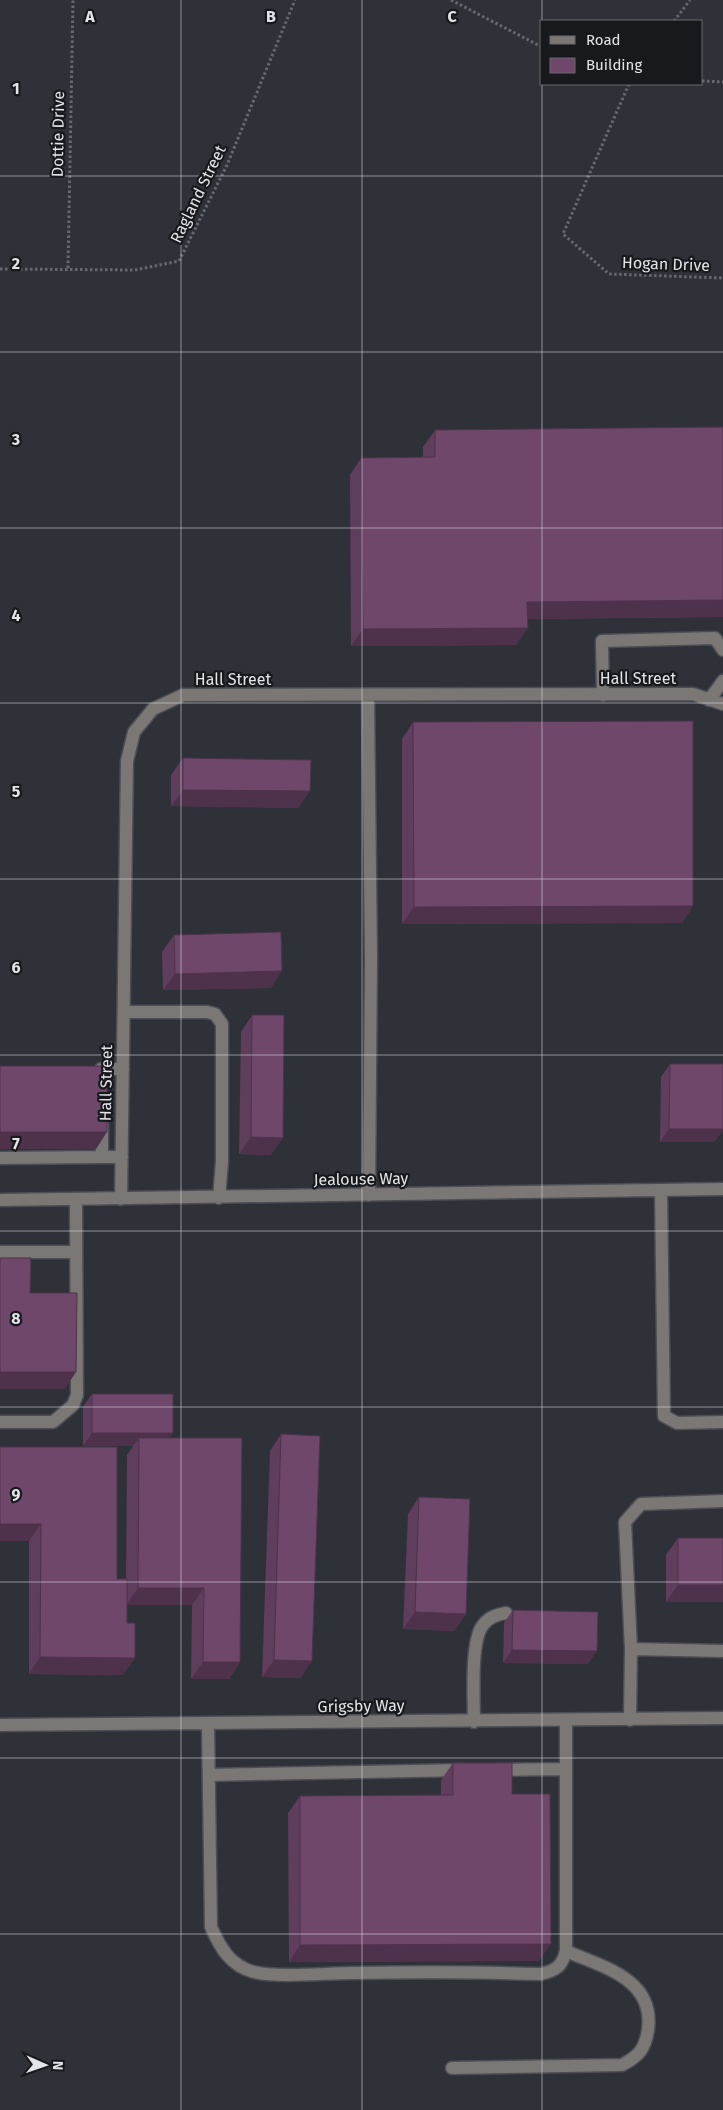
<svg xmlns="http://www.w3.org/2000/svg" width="723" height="2110" viewBox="0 0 723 2110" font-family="'Fira Sans',sans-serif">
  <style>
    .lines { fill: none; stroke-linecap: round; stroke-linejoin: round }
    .minor-casing { stroke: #4b4e54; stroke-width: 15 }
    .path { stroke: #66696f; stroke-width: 3; stroke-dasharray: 2.5 2.5; stroke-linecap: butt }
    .minor { stroke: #7b7775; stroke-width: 12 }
    .wall { fill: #5f3d5c }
    .shaded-wall { fill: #4e324b }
    .building { fill: #6f476b; stroke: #4e324b }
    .grid { fill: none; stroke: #e2e4e9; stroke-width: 1; stroke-opacity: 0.55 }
    .labels { text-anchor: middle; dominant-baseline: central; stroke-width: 4.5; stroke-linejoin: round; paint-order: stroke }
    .street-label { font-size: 16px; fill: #e2e4e9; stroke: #18191c }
    .grid-label { font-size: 16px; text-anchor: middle; font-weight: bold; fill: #e2e4e9; stroke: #18191c; stroke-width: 4.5; stroke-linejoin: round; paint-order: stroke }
  </style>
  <rect width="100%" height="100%" fill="#2e3138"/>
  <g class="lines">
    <!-- minor casing -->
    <g class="minor-casing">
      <path id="minor" d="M 603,695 L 602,641 L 715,638 L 723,650
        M 368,696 L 371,958 L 369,1195
        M 709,700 L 723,681
        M 124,1012 L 207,1012 L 215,1014 L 222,1024 L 222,1161 L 219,1198
        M 102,1080 L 101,1069 L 123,1069
        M 102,1125 L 102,1157 L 122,1157
        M 0,1158 L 102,1157
        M 661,1190 L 664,1416 L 677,1423 L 723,1422
        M 121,1199 L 127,761 L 134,732 L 153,709 L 183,695 L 693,694 L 723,704
        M 0,1200 L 723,1189
        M 0,1252 L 76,1252
        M 0,1422 L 53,1422 L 73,1405 L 77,1395 L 76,1200
        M 631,1649 L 723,1651
        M 630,1720 L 631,1649 L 625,1522 L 641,1504 L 723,1501
        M 474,1722 C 474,1700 470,1641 483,1625 C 489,1617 496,1615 506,1613
        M 208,1724 L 211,1927 C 220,1947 230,1966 254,1972 C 280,1978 326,1973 353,1973 C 416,1972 478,1972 541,1974 C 557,1970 562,1966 566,1951 L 566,1721
        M 0,1725 L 723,1718
        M 496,1770 L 566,1769
        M 209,1775 L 464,1770
        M 452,2068 L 622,2065 C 639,2056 645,2049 648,2030 C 655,1979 603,1967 566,1951"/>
    </g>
    <!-- path -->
    <path class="path" d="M 451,0 L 542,47
      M 674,21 L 690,0
      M 702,81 L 723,82
      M 629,84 L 563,234 L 609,274 L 723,278
      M 68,268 L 73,0
      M 0,269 L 135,270 L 179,261 L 227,165 L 295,0"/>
    <!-- minor -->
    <use href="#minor" class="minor"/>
  </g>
  <!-- wall -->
  <path class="wall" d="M 723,427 L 723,617 L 528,619 L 516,645 L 351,646 L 350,475 L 361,458 L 423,457 L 423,447 L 435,430 Z
    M 413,722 L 693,906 L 682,923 L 402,924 L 402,739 Z
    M 183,758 L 298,808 L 171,806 L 171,775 Z
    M 174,935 L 271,988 L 163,990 L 162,952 Z
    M 252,1015 L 271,1155 L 239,1154 L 241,1032 Z
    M 670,1064 L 723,1064 L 723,1130 L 714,1142 L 660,1142 L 661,1077 Z
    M 92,1394 L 169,1438 L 240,1662 L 229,1679 L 191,1679 L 192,1605 L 127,1605 L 123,1675 L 29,1674 L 29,1541 L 0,1447 L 117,1579 L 126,1579 L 127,1455 L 133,1446 L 83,1446 L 83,1407 Z
    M 281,1434 L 301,1678 L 262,1677 L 270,1451 Z
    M 419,1497 L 466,1614 L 454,1631 L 403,1629 L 408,1514 Z
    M 678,1538 L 723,1538 L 723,1602 L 666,1602 L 666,1555 Z
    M 513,1610 L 588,1664 L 503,1663 L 504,1623 Z
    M 453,1763 L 512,1794 L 539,1961 L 289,1962 L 288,1813 L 300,1796 L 441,1795 L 441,1780 Z"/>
  <!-- shaded-wall -->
  <path class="shaded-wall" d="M 723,600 L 723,617 L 516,619 L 527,602 Z
    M 528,628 L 516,645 L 351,646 L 363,629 Z
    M 183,790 L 310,791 L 298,808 L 171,806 Z
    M 693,906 L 682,923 L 402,924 L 414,907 Z
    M 282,971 L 271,988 L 163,990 L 175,974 Z
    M 669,1129 L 723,1129 L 723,1130 L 714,1142 L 660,1142 Z
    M 0,1132 L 107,1132 L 96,1149 L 0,1149 Z
    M 251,1137 L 283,1138 L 271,1155 L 239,1154 Z
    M 0,1372 L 76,1372 L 65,1389 L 0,1389 Z
    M 92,1433 L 173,1433 L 164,1446 L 139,1438 L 133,1446 L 83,1446 Z
    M 0,1524 L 41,1524 L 29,1541 L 0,1541 Z
    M 678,1585 L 723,1585 L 723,1602 L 666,1602 Z
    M 138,1588 L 204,1588 L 192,1605 L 126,1605 Z
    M 415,1612 L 466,1614 L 454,1631 L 403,1629 Z
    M 512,1650 L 597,1651 L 588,1664 L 503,1663 Z
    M 40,1657 L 135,1658 L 123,1675 L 29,1674 Z
    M 274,1660 L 312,1661 L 301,1678 L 262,1677 Z
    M 203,1662 L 240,1662 L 229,1679 L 191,1679 Z
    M 551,1944 L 539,1961 L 289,1962 L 300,1945 Z"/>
  <!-- building -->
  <path class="building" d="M 723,427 L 723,600 L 527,602 L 528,628 L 363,629 L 361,458 L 435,457 L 435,430 Z
    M 693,721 L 693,906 L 414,907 L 413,722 Z
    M 183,758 L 311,760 L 310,791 L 183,790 Z
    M 281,932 L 282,971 L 175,974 L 174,935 Z
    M 252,1015 L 284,1015 L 283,1138 L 251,1137 Z
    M 670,1064 L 723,1064 L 723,1129 L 669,1129 Z
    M 0,1066 L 107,1066 L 107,1132 L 0,1132 Z
    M 0,1258 L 31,1258 L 30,1293 L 77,1293 L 76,1372 L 0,1372 Z
    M 92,1394 L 173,1394 L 173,1433 L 92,1433 Z
    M 281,1434 L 320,1436 L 312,1661 L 274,1660 Z
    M 139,1438 L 242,1438 L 240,1662 L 203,1662 L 204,1588 L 138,1588 Z
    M 0,1447 L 117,1447 L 117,1579 L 127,1579 L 127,1623 L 135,1623 L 135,1658 L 40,1657 L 41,1524 L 0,1524 Z
    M 419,1497 L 470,1499 L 466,1614 L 415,1612 Z
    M 678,1538 L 723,1538 L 723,1585 L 678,1585 Z
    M 513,1610 L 598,1612 L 597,1651 L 512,1650 Z
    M 453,1763 L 512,1763 L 512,1794 L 550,1794 L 551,1944 L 300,1945 L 300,1796 L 453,1795 Z"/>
  <!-- grid -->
  <path class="grid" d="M 181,0 L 181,2110M 362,0 L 362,2110M 542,0 L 542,21M 542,84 L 542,2110M 0,176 L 723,176M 0,352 L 723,352M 0,528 L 723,528M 0,703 L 723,703M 0,879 L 723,879M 0,1055 L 723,1055M 0,1231 L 723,1231M 0,1407 L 723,1407M 0,1582 L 723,1582M 0,1758 L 723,1758M 0,1934 L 723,1934"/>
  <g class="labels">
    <!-- street labels -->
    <g class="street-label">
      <text transform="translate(58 134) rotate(-89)">Dottie Drive</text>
      <text transform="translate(198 194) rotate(-64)">Ragland Street</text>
      <text transform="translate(666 264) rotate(2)">Hogan Drive</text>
      <text x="638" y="678">Hall Street</text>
      <text x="233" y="679">Hall Street</text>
      <text transform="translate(106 1083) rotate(-89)">Hall Street</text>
      <text transform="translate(361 1179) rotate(-1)">Jealouse Way</text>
      <text transform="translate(361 1706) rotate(-1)">Grigsby Way</text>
    </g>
  </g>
  <g class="grid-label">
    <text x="90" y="22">A</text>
    <text x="271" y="22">B</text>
    <text x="452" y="22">C</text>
    <text x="16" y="94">1</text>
    <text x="16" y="269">2</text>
    <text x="16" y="445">3</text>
    <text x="16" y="621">4</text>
    <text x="16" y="797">5</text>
    <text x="16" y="973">6</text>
    <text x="16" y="1149">7</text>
    <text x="16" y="1324">8</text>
    <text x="16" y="1500">9</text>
  </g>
  <!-- legend -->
  <rect x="540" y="20" width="162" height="65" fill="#18191c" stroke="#696a6e"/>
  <rect x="550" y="36" width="25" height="8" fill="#7b7775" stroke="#696a6e"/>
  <text x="586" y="45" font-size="15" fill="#e2e4e9">Road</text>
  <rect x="550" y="58" width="25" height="15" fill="#6f476b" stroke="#696a6e"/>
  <text x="586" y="70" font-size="15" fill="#e2e4e9">Building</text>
  <!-- north arrow -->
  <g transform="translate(45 2065) rotate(92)" stroke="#18191c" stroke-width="4" paint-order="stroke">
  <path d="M0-4L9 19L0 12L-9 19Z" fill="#e2e4e9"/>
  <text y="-8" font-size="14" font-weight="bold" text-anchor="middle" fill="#e2e4e9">N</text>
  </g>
</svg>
